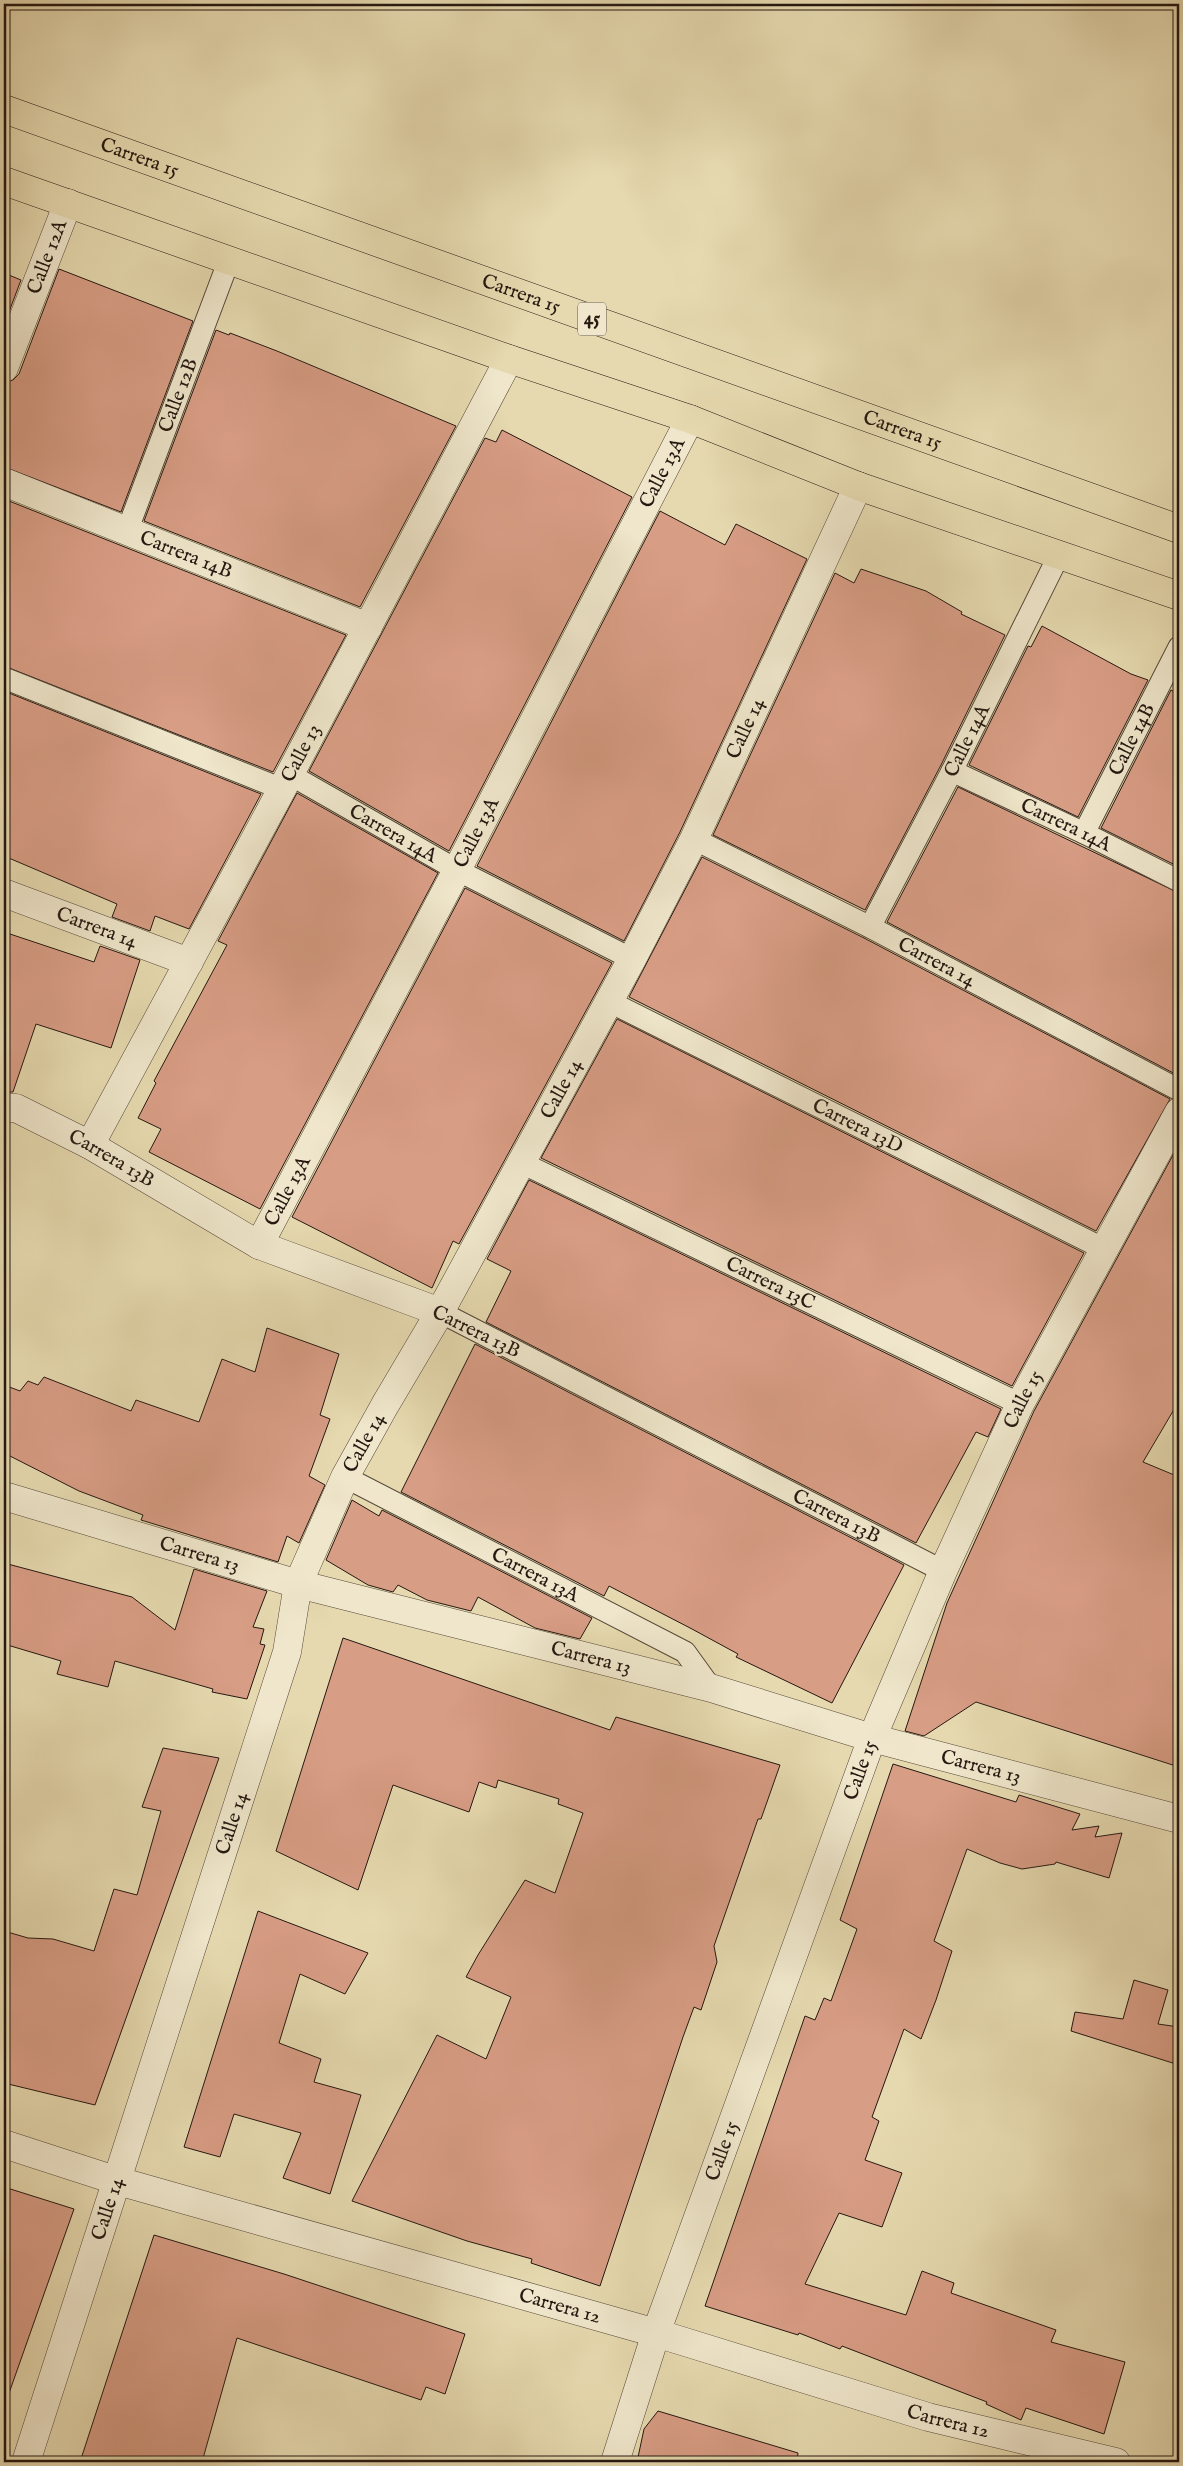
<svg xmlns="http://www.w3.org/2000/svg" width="1183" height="2466" viewBox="0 0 1183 2466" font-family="'IM FELL English',serif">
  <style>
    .building { fill: #d89d85; stroke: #251811 }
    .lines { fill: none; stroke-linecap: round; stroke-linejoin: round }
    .lane-casing { stroke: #554838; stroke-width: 23 }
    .street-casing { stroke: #554838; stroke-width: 29 }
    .primary-casing { stroke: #251811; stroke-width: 29 }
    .lane { stroke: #efe6cb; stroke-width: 21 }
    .street { stroke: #efe6cb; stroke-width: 28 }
    .primary { stroke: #e6d9af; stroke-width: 28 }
    .labels { text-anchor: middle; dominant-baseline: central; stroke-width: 4.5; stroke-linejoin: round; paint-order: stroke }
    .shield { fill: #efe6cb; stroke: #625649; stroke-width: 1 }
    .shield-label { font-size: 19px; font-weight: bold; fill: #251811 }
    .street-label { font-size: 20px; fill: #251811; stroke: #efe6cb }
  </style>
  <rect width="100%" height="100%" fill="#e6d9af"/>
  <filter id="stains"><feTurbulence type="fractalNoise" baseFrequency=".004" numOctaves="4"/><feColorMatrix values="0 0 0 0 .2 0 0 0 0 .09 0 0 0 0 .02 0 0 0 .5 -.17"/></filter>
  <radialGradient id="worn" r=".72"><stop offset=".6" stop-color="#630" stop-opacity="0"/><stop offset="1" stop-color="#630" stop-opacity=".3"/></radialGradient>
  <!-- building -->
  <path class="building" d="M 59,269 L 193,321 L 121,512 L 4,467 L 4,383 L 13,380 L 19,374 Z
    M 4,273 L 21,280 L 4,325 Z
    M 216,330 L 229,335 L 230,333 L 277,351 L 456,426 L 360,607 L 144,521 Z
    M 502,430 L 632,497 L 449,851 L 309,771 L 485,438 L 496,442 Z
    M 4,499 L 346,635 L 273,772 L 4,666 Z
    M 660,511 L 725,545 L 736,524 L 807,559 L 680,832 L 624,941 L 477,866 Z
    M 861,569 L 926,591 L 962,612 L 961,614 L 1005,635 L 941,765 L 865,910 L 713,835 L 835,573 L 854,583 Z
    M 1042,626 L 1131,674 L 1148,680 L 1078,817 L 969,765 L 1028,646 L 1031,647 Z
    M 1171,690 L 1179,694 L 1179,867 L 1101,828 Z
    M 4,691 L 261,794 L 189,929 L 155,916 L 150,931 L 112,917 L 117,904 L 4,856 Z
    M 958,787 L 1179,893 L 1179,1076 L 887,922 Z
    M 297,793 L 438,873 L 260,1209 L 149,1152 L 161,1129 L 138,1118 L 156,1083 L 154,1081 L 227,945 L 218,941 Z
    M 702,857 L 864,938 L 1170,1099 L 1096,1231 L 629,997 Z
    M 465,888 L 612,963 L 459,1244 L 453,1241 L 432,1288 L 292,1217 Z
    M 4,932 L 94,962 L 100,946 L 140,960 L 111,1048 L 36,1024 L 13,1092 L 4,1092 Z
    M 617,1019 L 1084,1253 L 1012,1386 L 541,1158 Z
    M 1179,1144 L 1179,1401 L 1143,1462 L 1179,1477 L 1179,1767 L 976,1702 L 924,1736 L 905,1731 L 947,1603 L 1034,1411 Z
    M 529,1180 L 1001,1409 L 988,1437 L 976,1432 L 916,1543 L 486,1322 L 511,1271 L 487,1259 Z
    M 267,1328 L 339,1354 L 320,1415 L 330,1419 L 309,1476 L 325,1485 L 299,1543 L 287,1536 L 278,1562 L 141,1520 L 143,1515 L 79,1491 L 4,1453 L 4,1385 L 20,1391 L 28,1381 L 38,1385 L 44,1377 L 131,1411 L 136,1400 L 199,1422 L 222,1359 L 255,1372 Z
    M 475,1344 L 904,1565 L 832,1703 L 736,1657 L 738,1654 L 692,1629 L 609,1586 L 604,1596 L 401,1492 Z
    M 352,1500 L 379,1516 L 382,1510 L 592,1618 L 580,1639 L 535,1628 L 478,1597 L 471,1611 L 427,1600 L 398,1585 L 393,1592 L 368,1585 L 326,1560 Z
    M 4,1563 L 132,1597 L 175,1630 L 194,1569 L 267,1591 L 253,1627 L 264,1629 L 260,1644 L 265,1645 L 247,1699 L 212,1692 L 213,1689 L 115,1661 L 108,1687 L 57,1674 L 61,1661 L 4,1644 Z
    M 343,1638 L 610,1730 L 616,1717 L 780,1765 L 761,1819 L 758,1819 L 714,1946 L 717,1962 L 701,2010 L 694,2007 L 683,2037 L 600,2286 L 531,2263 L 532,2259 L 467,2241 L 352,2201 L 437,2035 L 486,2059 L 511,1997 L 466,1977 L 478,1955 L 525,1880 L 555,1893 L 583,1813 L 558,1804 L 559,1799 L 498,1780 L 496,1788 L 479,1782 L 469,1812 L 393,1785 L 358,1890 L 276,1851 Z
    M 163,1748 L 219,1758 L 95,2105 L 4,2083 L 4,1931 L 28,1938 L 53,1939 L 94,1951 L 114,1889 L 137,1895 L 161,1811 L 142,1807 Z
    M 893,1764 L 1016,1802 L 1019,1795 L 1080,1814 L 1072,1830 L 1099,1826 L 1095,1837 L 1122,1833 L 1109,1878 L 1056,1862 L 1055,1864 L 1022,1869 L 1000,1863 L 967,1849 L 934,1941 L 952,1951 L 936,2000 L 921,2039 L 904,2029 L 872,2117 L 879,2121 L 865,2160 L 902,2173 L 882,2227 L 839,2213 L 805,2284 L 906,2315 L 922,2271 L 954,2283 L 951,2293 L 1056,2330 L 1051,2342 L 1125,2362 L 1104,2434 L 1026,2408 L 1021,2420 L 986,2404 L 987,2402 L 842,2346 L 840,2349 L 799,2333 L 798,2335 L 705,2306 L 805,2016 L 815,2020 L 824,1998 L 831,2001 L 857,1929 L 840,1920 Z
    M 258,1911 L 368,1953 L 345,1994 L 300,1974 L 279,2043 L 321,2059 L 314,2082 L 361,2095 L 330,2194 L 283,2178 L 301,2133 L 234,2114 L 220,2157 L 184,2147 Z
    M 1134,1980 L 1168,1990 L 1158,2024 L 1179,2027 L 1179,2065 L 1071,2031 L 1075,2012 L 1123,2019 Z
    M 4,2187 L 74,2209 L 8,2396 L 4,2395 Z
    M 154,2235 L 284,2274 L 465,2334 L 445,2394 L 426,2387 L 421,2400 L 237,2338 L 202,2462 L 80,2462 Z
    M 658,2411 L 798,2453 L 797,2462 L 637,2462 L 644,2429 Z"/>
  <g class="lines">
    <!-- lane casing -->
    <g class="lane-casing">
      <g id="lane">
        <path id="s1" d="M 127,531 L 229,260"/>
        <path d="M 4,678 L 282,789"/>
        <path id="s2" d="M 952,771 L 1084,833 L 1179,881"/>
        <path id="s3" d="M 289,774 L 457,870 L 632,959"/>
        <path id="s4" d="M 1084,833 L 1179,647"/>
        <path id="s5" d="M 694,839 L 870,927 L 1179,1090"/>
        <path id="s6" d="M 870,927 L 952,771 L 1060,553"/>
        <path id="s7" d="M 608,1001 L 1106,1250"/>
        <path id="s8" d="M 522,1163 L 1020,1404"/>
        <path id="s9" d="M 440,1312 L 943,1571"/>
        <path id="s10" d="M 345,1477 L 685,1652 L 711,1688"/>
      </g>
    </g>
    <!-- street casing -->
    <g class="street-casing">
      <g id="street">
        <path id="s11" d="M 4,368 L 68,203"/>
        <path id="s12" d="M 4,482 L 368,627"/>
        <path id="s13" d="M 4,893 L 189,962"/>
        <path id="s14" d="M 4,1108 L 16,1108 L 90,1145 L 259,1245 L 440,1312"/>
        <path id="s15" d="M 90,1145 L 282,789 L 509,359"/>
        <path id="s16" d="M 259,1245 L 457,870 L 690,419"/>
        <path id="s17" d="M 4,1496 L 298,1584 L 711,1688 L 872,1738 L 1179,1819"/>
        <path id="s18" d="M 4,2144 L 118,2181 L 656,2333 L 928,2417 L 1116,2462"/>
        <path id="s19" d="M 26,2462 L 287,1652 L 298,1584 L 345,1477 L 385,1405 L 440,1312 L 632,959 L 694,839 L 858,486"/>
        <path id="s20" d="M 615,2462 L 656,2333 L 872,1738 L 943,1571 L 1020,1404 L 1179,1112"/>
      </g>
    </g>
    <!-- primary casing -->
    <g class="primary-casing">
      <g id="primary">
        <path id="s21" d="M 4,109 L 1179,529"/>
        <path d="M 4,181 L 509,359 L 690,419 L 858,486 L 1179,596"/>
      </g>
    </g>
    <!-- lane -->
    <use href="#lane" class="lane"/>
    <!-- street -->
    <use href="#street" class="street"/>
    <!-- primary -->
    <use href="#primary" class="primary"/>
  </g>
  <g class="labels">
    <!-- shield labels -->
    <rect class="shield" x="578" y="302.5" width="28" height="33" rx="4"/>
    <g class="shield-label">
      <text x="592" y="319">45</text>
    </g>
    <!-- street labels -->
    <g class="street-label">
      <text stroke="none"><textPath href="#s21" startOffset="144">Carrera 15</textPath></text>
      <text stroke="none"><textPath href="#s11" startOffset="119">Calle 12A</textPath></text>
      <text stroke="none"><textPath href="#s21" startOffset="549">Carrera 15</textPath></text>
      <text stroke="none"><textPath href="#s1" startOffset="145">Calle 12B</textPath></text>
      <text stroke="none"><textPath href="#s21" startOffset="954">Carrera 15</textPath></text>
      <text stroke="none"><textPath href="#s16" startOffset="871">Calle 13A</textPath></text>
      <text stroke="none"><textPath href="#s12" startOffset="196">Carrera 14B</textPath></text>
      <text stroke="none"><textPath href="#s19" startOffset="1886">Calle 14</textPath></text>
      <text stroke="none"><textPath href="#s4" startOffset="105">Calle 14B</textPath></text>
      <text stroke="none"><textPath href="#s6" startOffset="210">Calle 14A</textPath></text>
      <text stroke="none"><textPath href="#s15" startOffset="445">Calle 13</textPath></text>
      <text stroke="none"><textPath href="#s2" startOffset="126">Carrera 14A</textPath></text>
      <text stroke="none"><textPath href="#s16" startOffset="466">Calle 13A</textPath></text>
      <text stroke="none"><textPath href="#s3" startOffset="120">Carrera 14A</textPath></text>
      <text stroke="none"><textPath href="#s13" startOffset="99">Carrera 14</textPath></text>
      <text stroke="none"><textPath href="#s5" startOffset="272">Carrera 14</textPath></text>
      <text stroke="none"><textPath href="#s19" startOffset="1481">Calle 14</textPath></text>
      <text stroke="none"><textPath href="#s7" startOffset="279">Carrera 13D</textPath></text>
      <text stroke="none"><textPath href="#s14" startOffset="120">Carrera 13B</textPath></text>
      <text stroke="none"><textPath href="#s16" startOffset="61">Calle 13A</textPath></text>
      <text stroke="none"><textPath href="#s8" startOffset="276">Carrera 13C</textPath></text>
      <text transform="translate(476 1332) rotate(26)">Carrera 13B</text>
      <text stroke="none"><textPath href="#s20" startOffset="1139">Calle 15</textPath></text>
      <text stroke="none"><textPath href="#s19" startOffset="1076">Calle 14</textPath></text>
      <text stroke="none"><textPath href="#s9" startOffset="446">Carrera 13B</textPath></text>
      <text stroke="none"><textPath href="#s17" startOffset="204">Carrera 13</textPath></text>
      <text stroke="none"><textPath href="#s10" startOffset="214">Carrera 13A</textPath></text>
      <text stroke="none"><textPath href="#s17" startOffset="609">Carrera 13</textPath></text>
      <text stroke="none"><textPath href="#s17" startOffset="1014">Carrera 13</textPath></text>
      <text stroke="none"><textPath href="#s20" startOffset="734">Calle 15</textPath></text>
      <text stroke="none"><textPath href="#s19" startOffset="671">Calle 14</textPath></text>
      <text stroke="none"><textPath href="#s20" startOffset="329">Calle 15</textPath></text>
      <text stroke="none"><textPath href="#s19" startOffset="266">Calle 14</textPath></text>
      <text stroke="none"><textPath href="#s18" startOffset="579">Carrera 12</textPath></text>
      <text stroke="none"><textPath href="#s18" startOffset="984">Carrera 12</textPath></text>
    </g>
  </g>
  <!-- margin -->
  <rect width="1183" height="2466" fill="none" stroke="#e6d9af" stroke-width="20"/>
  <rect x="5" y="5" width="1173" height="2456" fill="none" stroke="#251811" stroke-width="2.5"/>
  <rect x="10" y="10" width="1163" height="2446" fill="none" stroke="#251811"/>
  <rect width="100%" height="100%" filter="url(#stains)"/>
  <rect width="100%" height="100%" fill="url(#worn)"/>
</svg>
